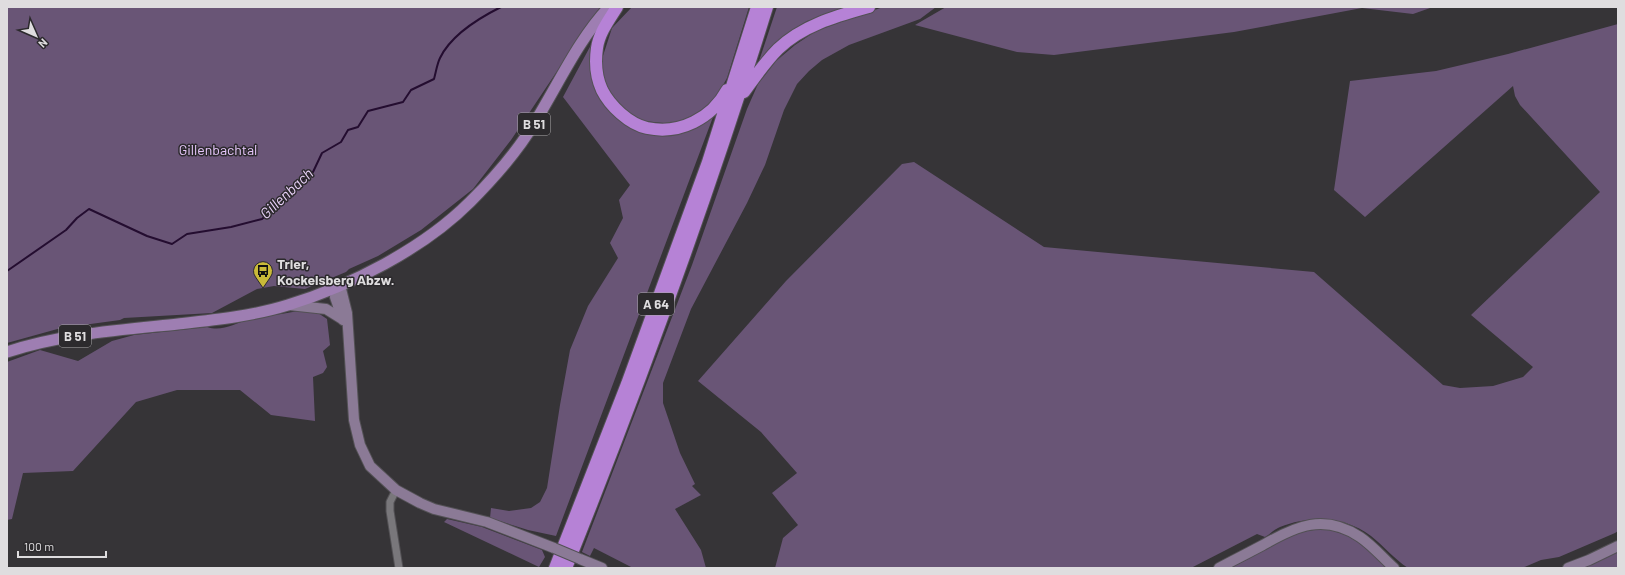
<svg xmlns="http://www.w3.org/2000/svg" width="1625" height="575" viewBox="0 0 1625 575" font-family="Barlow,sans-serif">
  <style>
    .green { fill: #695576 }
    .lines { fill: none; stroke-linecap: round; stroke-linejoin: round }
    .stream { stroke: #240d30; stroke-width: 2 }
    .minor-casing { stroke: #535155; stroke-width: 9 }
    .secondary-casing { stroke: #535155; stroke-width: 12 }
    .primary-casing { stroke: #535155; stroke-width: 13 }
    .motorway-casing { stroke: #535155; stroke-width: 14 }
    .minor { stroke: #79777b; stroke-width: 7 }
    .secondary { stroke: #8b7a96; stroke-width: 10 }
    .primary { stroke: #9e7eb2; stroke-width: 11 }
    .motorway { stroke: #b682d6; stroke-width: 12 }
    .secondary-bridge-casing { stroke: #535155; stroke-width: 12; stroke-linecap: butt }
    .secondary-bridge { stroke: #8b7a96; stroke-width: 10 }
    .labels { text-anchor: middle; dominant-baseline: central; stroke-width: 3; stroke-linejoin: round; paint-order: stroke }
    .shield { fill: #2c2a2d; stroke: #a9a7aa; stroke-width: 1 }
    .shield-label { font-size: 13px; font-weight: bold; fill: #dfdddf }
    .park-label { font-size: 14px; fill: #e8c8fd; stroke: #2c2a2d }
    .poi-label { font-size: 14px; font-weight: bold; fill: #dfdddf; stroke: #2c2a2d; text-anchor: start }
    .water-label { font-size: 15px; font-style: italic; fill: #ead2fa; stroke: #2c2a2d }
  </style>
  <rect width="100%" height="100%" fill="#363437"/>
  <!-- green -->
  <path class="green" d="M 7,7 L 600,7 L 511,140 L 473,189 L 421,230 L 378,256 L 349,269 L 346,272 L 305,289 L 274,286 L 257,289 L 212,313 L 124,318 L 120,320 L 61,328 L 7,343 Z
    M 632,7 L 749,7 L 727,78 L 713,103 L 700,114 L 673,124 L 644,121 L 628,114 L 616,102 L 608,90 L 602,73 L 601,62 L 612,28 Z
    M 777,7 L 854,7 L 807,21 L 791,31 L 759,61 Z
    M 883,7 L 936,7 L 920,19 L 849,45 L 822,60 L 809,71 L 797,84 L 784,110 L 765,165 L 747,203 L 691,309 L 663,383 L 663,403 L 680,453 L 695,484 L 692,486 L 701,495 L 675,509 L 701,550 L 706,568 L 633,568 L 594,548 L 590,556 L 582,552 L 692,265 L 747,109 L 758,84 L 776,61 L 795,45 L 816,31 Z
    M 946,7 L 1433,7 L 1413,14 L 1362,8 L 1234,32 L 1054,55 L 1017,52 L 915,25 Z
    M 1618,24 L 1618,531 L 1615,533 L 1559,557 L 1541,560 L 1522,568 L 1408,568 C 1394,559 1384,546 1371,536 C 1345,516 1310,515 1280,527 C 1275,529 1270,534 1265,537 L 1257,534 L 1191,568 L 775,568 L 783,538 L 798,525 L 772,493 L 797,473 L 761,432 L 698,381 L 786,281 L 902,164 L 914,162 L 1044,247 L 1314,272 L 1443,385 L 1460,388 L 1493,386 L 1523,377 L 1533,367 L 1471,315 L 1600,192 L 1520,105 L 1515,96 L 1513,86 L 1365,217 L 1334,190 L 1350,81 L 1436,71 L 1508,54 Z
    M 592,43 L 590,60 L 592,79 L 601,100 L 618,119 L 631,128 L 696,126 L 713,117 L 556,536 L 528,530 L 490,518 L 491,508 L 509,511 L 531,508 L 540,502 L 547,488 L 560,405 L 570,350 L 588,306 L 618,258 L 610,243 L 623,218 L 619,200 L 630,185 L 563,97 Z
    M 298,311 L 318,313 L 327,319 L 330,345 L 323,351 L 327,367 L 323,373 L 313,377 L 315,421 L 271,415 L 240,390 L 177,390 L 136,402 L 73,471 L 23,473 L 12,519 L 7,520 L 7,362 L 40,350 L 78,361 L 112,341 L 134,335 L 207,327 C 223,332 234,323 249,320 C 265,316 282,314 298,311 Z
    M 447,519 L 482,527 L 542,550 L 545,557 L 539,567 L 444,522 Z
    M 1325,528 L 1351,537 L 1391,568 L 1231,568 L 1296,533 Z
    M 1618,550 L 1618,568 L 1581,568 Z"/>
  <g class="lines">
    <!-- stream -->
    <path class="stream" d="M 7,271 L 66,230 L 77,218 L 89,209 L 147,236 L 172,244 L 187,234 L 231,227 L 262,219 L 285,199 L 295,186 L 313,172 L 322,153 L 341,142 L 348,130 L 358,127 L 368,111 L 403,102 L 411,90 L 434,79 C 436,72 437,64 440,58 C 451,35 479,18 501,7"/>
    <!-- minor casing -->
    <g class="minor-casing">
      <path id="minor" d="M 396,490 L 390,502 L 390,511 L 399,568"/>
    </g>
    <!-- secondary casing -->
    <g class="secondary-casing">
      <path id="secondary" d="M 340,285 L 347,313 L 354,420 L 360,445 L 370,466 L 396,490 L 420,503 L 434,509 L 487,522 L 554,548
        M 340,285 L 335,297 L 343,320
        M 289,305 L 326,309 L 342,319
        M 580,559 L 602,568
        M 1219,568 C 1234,560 1248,553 1263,545 C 1296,526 1324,513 1360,537 C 1372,545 1383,558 1394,568
        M 1568,568 L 1589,560 L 1618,546"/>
    </g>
    <!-- primary casing -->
    <g class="primary-casing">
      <path id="primary" d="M 7,352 C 62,334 120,330 178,324 C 214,320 253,316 288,305 C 350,286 423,249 470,202 C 494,178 518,151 535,122 C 559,83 578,40 609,7"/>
    </g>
    <!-- motorway casing -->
    <g class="motorway-casing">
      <path id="motorway" d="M 617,7 C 609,20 599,33 597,48 C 595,62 596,77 602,90 C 610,106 629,124 647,128 C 680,135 712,118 727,90
        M 744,92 C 755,77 765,62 778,49 C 803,25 837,16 869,7
        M 555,568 L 627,384 L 708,162 L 757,7
        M 566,568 C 640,384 708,197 767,7"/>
    </g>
    <!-- minor -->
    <use href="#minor" class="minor"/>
    <!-- secondary -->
    <use href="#secondary" class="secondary"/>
    <!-- primary -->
    <use href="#primary" class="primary"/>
    <!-- motorway -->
    <use href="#motorway" class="motorway"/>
    <!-- secondary-bridge casing -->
    <g class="secondary-bridge-casing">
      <path id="secondary-bridge" d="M 554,548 L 580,559"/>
    </g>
    <!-- secondary-bridge -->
    <use href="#secondary-bridge" class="secondary-bridge"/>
  </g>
  <!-- icons -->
  <defs>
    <g id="bus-pin" transform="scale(1)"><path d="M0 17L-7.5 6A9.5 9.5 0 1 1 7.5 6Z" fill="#caba39" stroke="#2c2a2d"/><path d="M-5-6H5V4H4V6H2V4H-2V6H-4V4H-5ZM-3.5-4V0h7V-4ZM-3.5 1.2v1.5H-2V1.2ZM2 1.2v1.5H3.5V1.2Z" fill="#111"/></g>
  </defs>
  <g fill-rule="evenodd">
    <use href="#bus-pin" x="263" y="271"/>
  </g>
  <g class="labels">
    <!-- shield labels -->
    <g class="shield">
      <rect x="518" y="113" width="32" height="22" rx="3"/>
      <rect x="638" y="293" width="36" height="22" rx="3"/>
      <rect x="59" y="325" width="32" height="22" rx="3"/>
    </g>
    <g class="shield-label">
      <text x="534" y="124">B 51</text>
      <text x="656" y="304">A 64</text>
      <text x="75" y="336">B 51</text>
    </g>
    <!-- park labels -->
    <g class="park-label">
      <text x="218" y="149">Gillenbachtal</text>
    </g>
    <!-- poi labels -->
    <g class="poi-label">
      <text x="277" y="263">Trier,<tspan x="277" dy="16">Kockelsberg Abzw.</tspan></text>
    </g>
    <!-- water labels -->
    <g class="water-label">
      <text transform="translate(286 193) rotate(-43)">Gillenbach</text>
    </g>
  </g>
  <!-- border -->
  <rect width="1625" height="575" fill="none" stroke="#dfdddf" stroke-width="16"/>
  <!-- north arrow -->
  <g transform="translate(36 36) rotate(135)" stroke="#2c2a2d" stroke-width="3" paint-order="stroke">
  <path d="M0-3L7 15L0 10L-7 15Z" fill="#dfdddf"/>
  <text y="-6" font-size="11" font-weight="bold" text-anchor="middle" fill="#dfdddf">N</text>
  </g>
  <!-- scale -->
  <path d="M18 551v6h88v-6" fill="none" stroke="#dfdddf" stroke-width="2"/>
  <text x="24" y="551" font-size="12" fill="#dfdddf" stroke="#2c2a2d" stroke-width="3" paint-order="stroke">100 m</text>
</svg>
